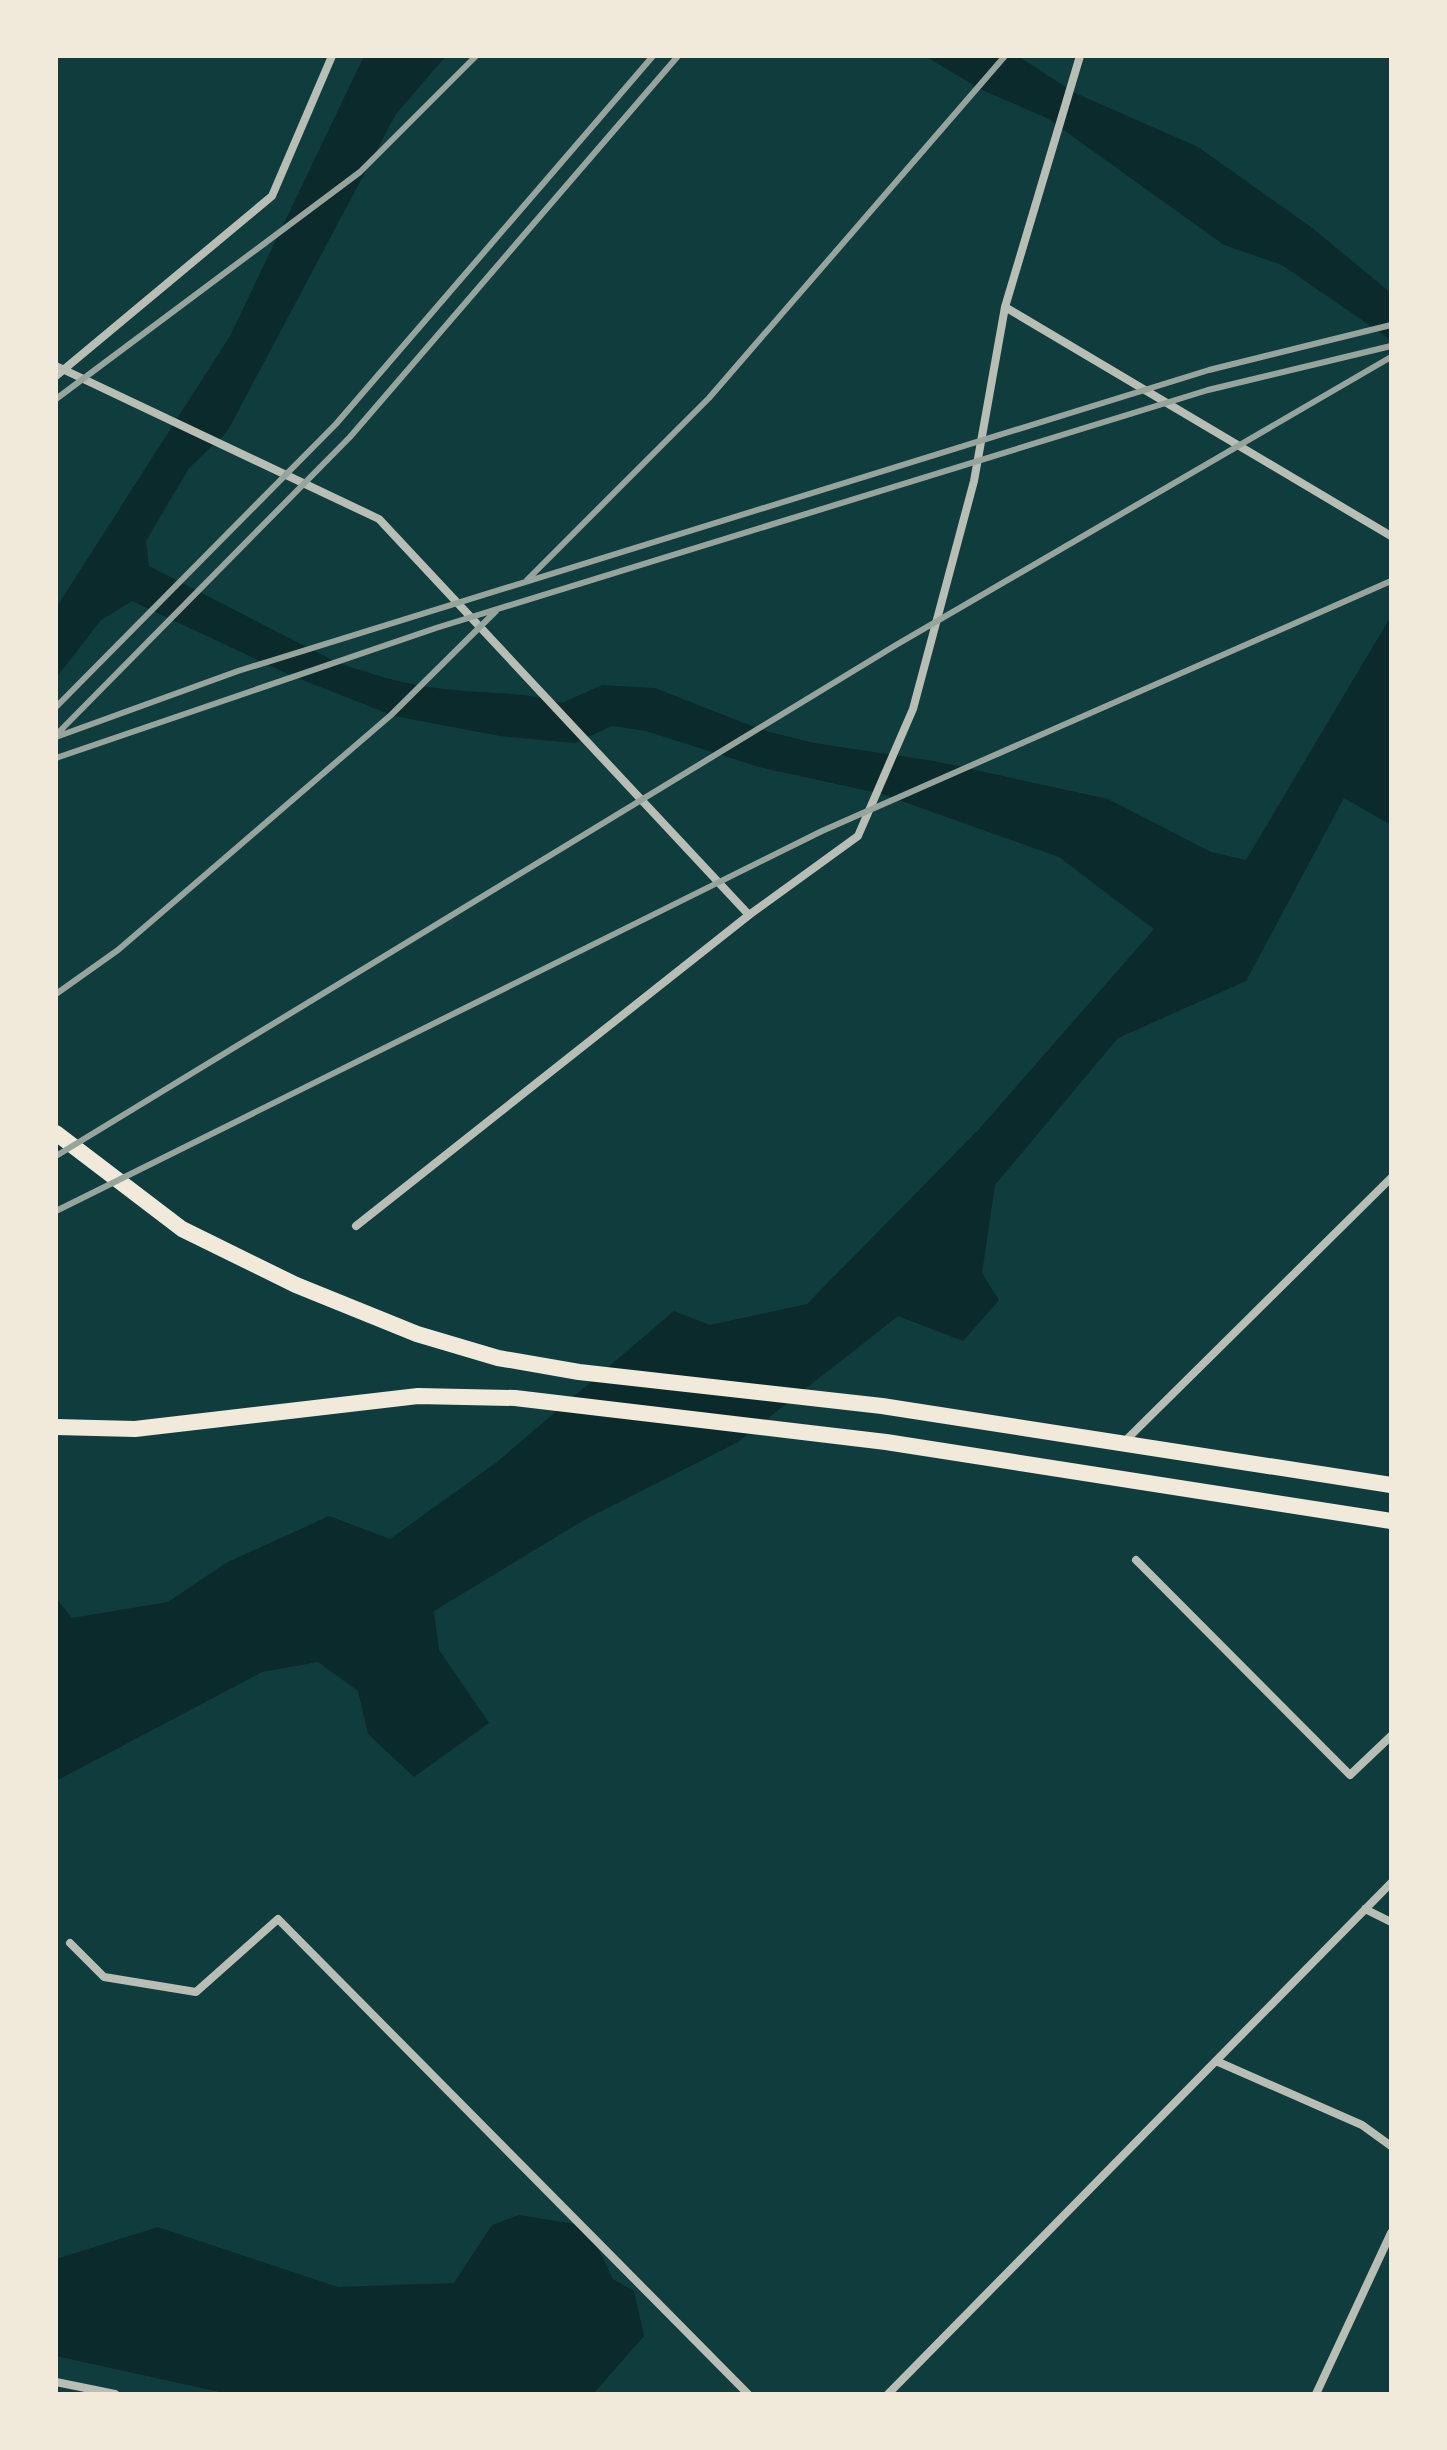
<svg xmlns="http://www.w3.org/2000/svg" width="1447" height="2450" viewBox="0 0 1447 2450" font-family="Arial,sans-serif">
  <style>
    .water { fill: #0a2a2b }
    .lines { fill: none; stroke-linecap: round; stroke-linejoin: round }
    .minor { stroke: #b8beb3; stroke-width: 8 }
    .primary { stroke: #f1e9da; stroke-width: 16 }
    .rail { stroke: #97a49c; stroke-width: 6 }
  </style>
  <rect width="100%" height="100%" fill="#0f3d3e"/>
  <!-- water -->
  <path class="water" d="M 364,56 L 446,56 L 396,114 L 227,432 L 189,468 L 146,541 L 149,566 L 336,662 C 370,674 409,686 445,689 C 485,694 523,691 562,703 L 602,685 L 655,688 L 762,730 L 814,743 L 934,761 L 1108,799 L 1211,852 L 1246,860 L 1391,616 L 1391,825 L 1344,798 L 1246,981 L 1118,1038 L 995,1185 L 982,1273 L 999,1300 L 963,1341 L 898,1316 L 738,1442 L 584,1520 L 434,1611 L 439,1650 L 489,1723 L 414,1777 L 368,1734 L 358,1691 L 318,1662 L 262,1672 L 56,1781 L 56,1598 L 72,1618 L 168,1602 L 226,1563 L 329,1516 L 390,1539 L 497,1462 L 674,1311 L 710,1325 L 807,1304 L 980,1128 L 1154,929 L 1059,857 L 882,794 L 759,767 L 646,731 L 612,726 L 575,743 L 500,736 L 394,716 L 290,675 L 132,601 L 101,620 L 56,678 L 56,608 L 230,336 Z
    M 925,56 L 1018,56 L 1073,92 L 1198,147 L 1311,227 L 1391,293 L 1391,340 L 1282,265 L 1224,245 L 1047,118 L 982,90 Z
    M 519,2215 L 587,2226 L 613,2279 L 634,2291 L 644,2336 L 593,2394 L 229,2394 L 56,2356 L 56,2259 L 158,2227 L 338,2287 L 454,2283 L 492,2225 Z"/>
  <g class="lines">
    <!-- minor -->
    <path class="minor" d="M 1080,56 L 1005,307 L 1391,536
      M 56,366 L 379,519 L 749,915 L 356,1226
      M 56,376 L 272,196 L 332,56
      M 749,915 L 858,836 L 913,709 L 974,481 L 1005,307
      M 1123,1443 L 1391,1178
      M 1136,1560 L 1350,1775 L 1391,1736
      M 1365,1909 L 1391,1922
      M 70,1943 L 104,1977 L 196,1992 L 278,1919 L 748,2394
      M 1216,2061 L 1362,2125 L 1391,2146
      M 56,2382 L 115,2394
      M 888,2394 L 1391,1883
      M 1316,2394 L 1391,2233"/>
    <!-- primary -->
    <path class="primary" d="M 56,1133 L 182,1229 L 296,1285 L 417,1334 L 498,1358 L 579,1372 L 882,1406 L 1391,1485
      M 56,1427 L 135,1429 L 418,1396 L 515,1398 L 886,1442 L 1391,1521"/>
    <!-- rail -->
    <path class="rail" d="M 56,399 L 360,172 L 476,56
      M 527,580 L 709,398 L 1005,56
      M 56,707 L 336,424 L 653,56
      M 57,734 L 350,437 L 678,56
      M 56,737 L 238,671 L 1209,370 L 1391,325
      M 56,758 L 436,628 L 1208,390 L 1391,346
      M 56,994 L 118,950 L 391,715 L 496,611
      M 56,1156 L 896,645 L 1391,357
      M 56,1211 L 822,831 L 1391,581"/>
  </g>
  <!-- border -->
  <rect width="1447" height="2450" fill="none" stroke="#f1e9da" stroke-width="116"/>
</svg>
